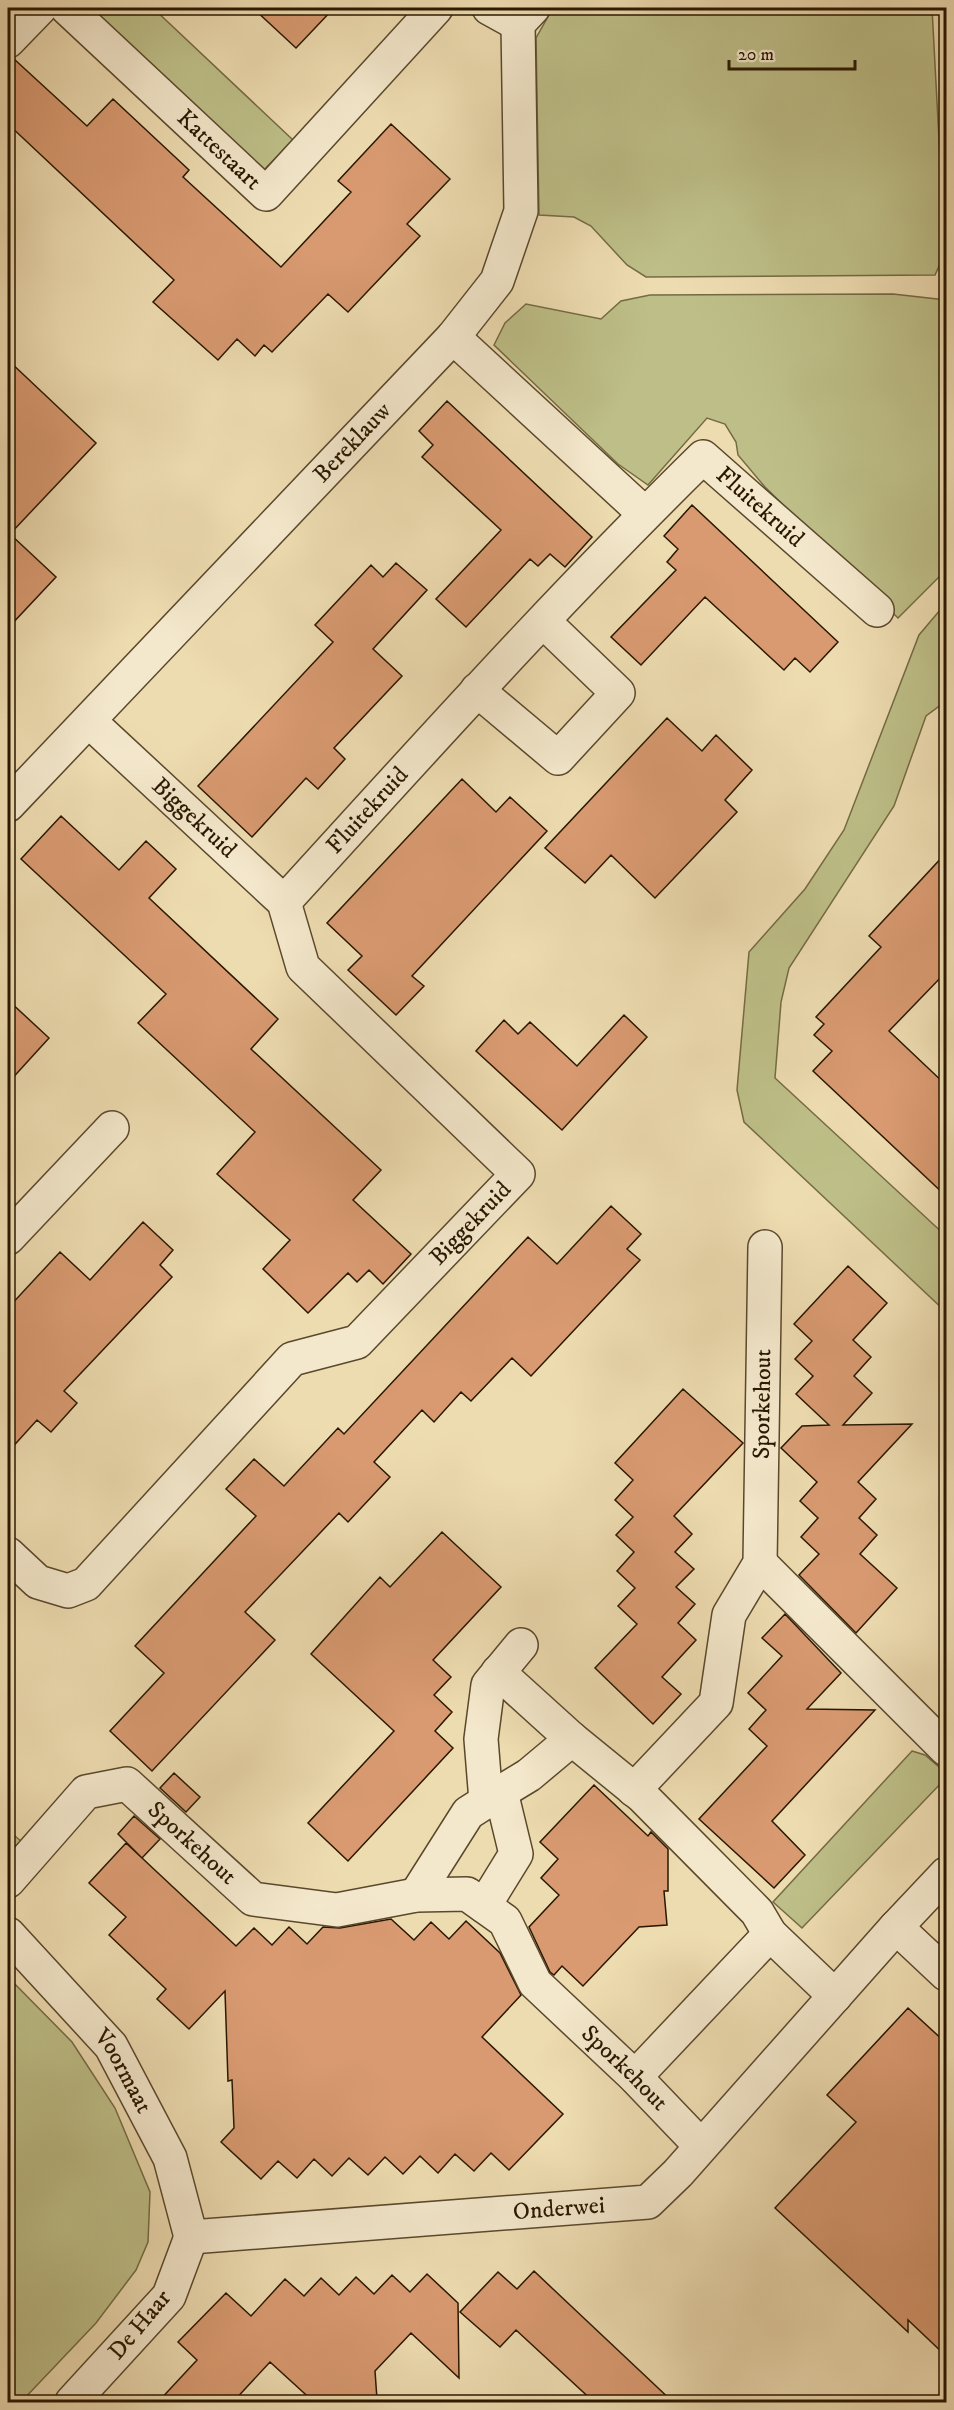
<svg xmlns="http://www.w3.org/2000/svg" width="954" height="2410" viewBox="0 0 954 2410" font-family="'IM FELL DW Pica',serif">
  <style>
    .green { fill: #bebf88; stroke: #746b44; stroke-width: 1.5 }
    .building { fill: #d99a71; stroke: #291700; stroke-width: 1.5 }
    .lines { fill: none; stroke-linecap: round; stroke-linejoin: round }
    .minor-casing { stroke: #5a482c; stroke-width: 36 }
    .minor { stroke: #f4e8cc; stroke-width: 33 }
    .labels { text-anchor: middle; dominant-baseline: central; stroke-width: 4.5; stroke-linejoin: round; paint-order: stroke }
    .street-label { font-size: 24px; fill: #291700; stroke: #f4e8cc }
  </style>
  <rect width="100%" height="100%" fill="#eedcb1"/>
  <filter id="stains"><feTurbulence type="fractalNoise" baseFrequency=".00333" numOctaves="4"/><feColorMatrix values="0 0 0 0 .2 0 0 0 0 .09 0 0 0 0 .02 0 0 0 .5 -.17"/></filter>
  <radialGradient id="worn" r=".72"><stop offset=".6" stop-color="#630" stop-opacity="0"/><stop offset="1" stop-color="#630" stop-opacity=".3"/></radialGradient>
  <!-- green -->
  <path class="green" d="M 86,8 L 153,8 L 293,140 L 260,174 Z
    M 553,8 L 932,8 L 945,253 L 935,275 L 646,277 L 627,265 L 591,226 L 574,217 L 539,215 L 536,38 Z
    M 893,294 L 946,300 L 946,570 L 898,618 L 765,487 L 738,455 L 736,442 L 725,424 L 707,418 L 648,485 L 618,464 L 494,345 L 505,323 L 526,304 L 601,319 L 621,301 L 650,295 Z
    M 946,603 L 946,701 L 926,716 L 894,806 L 789,968 L 781,1002 L 775,1078 L 946,1236 L 946,1312 L 744,1122 L 737,1090 L 749,952 L 805,889 L 844,830 L 919,635 Z
    M 912,1751 L 925,1755 L 946,1773 L 946,1778 L 802,1928 L 773,1902 Z
    M 8,1830 L 22,1842 L 8,1859 Z
    M 8,1977 L 72,2042 L 115,2108 L 150,2192 L 148,2242 L 136,2270 L 96,2323 L 21,2402 L 8,2402 Z"/>
  <!-- building -->
  <path class="building" d="M 253,8 L 334,8 L 296,48 Z
    M 8,59 L 14,59 L 87,126 L 113,99 L 189,170 L 183,177 L 281,267 L 351,192 L 338,181 L 391,124 L 450,179 L 407,224 L 420,236 L 348,312 L 328,294 L 272,352 L 264,345 L 255,356 L 237,339 L 218,360 L 153,302 L 174,280 L 8,124 Z
    M 8,360 L 96,443 L 10,534 L 56,577 L 8,628 Z
    M 447,401 L 592,537 L 565,567 L 550,554 L 538,566 L 530,559 L 466,627 L 436,599 L 501,530 L 422,457 L 433,445 L 419,431 Z
    M 692,505 L 838,642 L 810,672 L 795,658 L 784,670 L 705,597 L 641,665 L 611,637 L 676,570 L 667,562 L 678,549 L 664,536 Z
    M 396,563 L 427,590 L 373,649 L 402,676 L 334,748 L 345,759 L 318,789 L 306,778 L 252,837 L 198,786 L 333,642 L 315,625 L 371,565 L 383,577 Z
    M 667,718 L 702,751 L 716,735 L 752,770 L 725,800 L 737,812 L 655,898 L 611,855 L 585,883 L 545,848 Z
    M 462,779 L 496,812 L 510,797 L 547,831 L 412,976 L 424,986 L 396,1015 L 348,970 L 362,956 L 327,923 Z
    M 61,816 L 119,870 L 146,841 L 176,869 L 149,898 L 278,1019 L 251,1049 L 381,1170 L 353,1200 L 411,1254 L 383,1284 L 369,1270 L 357,1282 L 348,1273 L 308,1313 L 263,1269 L 290,1240 L 217,1174 L 255,1132 L 138,1023 L 166,994 L 21,859 Z
    M 946,853 L 946,972 L 889,1031 L 946,1085 L 946,1196 L 813,1071 L 832,1051 L 814,1035 L 824,1024 L 816,1017 L 881,947 L 869,936 Z
    M 8,1000 L 49,1038 L 8,1083 Z
    M 624,1015 L 647,1037 L 562,1130 L 476,1051 L 504,1020 L 518,1034 L 530,1022 L 577,1066 Z
    M 611,1206 L 641,1234 L 627,1249 L 640,1260 L 531,1376 L 512,1358 L 471,1401 L 461,1392 L 434,1422 L 422,1410 L 374,1462 L 390,1477 L 348,1522 L 339,1513 L 245,1612 L 275,1640 L 152,1771 L 110,1731 L 164,1673 L 135,1646 L 256,1516 L 226,1489 L 254,1459 L 284,1486 L 338,1428 L 344,1434 L 528,1237 L 557,1264 Z
    M 143,1222 L 173,1250 L 160,1265 L 172,1277 L 64,1391 L 77,1403 L 51,1432 L 37,1420 L 8,1452 L 8,1308 L 60,1252 L 90,1280 Z
    M 848,1266 L 887,1303 L 853,1340 L 871,1357 L 854,1376 L 872,1393 L 843,1425 L 912,1424 L 858,1482 L 876,1499 L 859,1518 L 877,1535 L 860,1554 L 897,1588 L 856,1633 L 799,1575 L 819,1554 L 801,1537 L 818,1518 L 800,1501 L 817,1482 L 781,1448 L 802,1426 L 829,1425 L 796,1394 L 813,1376 L 795,1359 L 812,1341 L 794,1324 Z
    M 683,1389 L 743,1443 L 674,1516 L 692,1534 L 675,1552 L 694,1569 L 676,1587 L 695,1604 L 678,1623 L 696,1640 L 662,1677 L 681,1694 L 653,1724 L 595,1668 L 637,1624 L 618,1606 L 635,1588 L 617,1571 L 634,1552 L 616,1535 L 633,1517 L 615,1500 L 633,1480 L 615,1463 Z
    M 442,1532 L 501,1587 L 433,1660 L 451,1677 L 434,1695 L 452,1712 L 435,1731 L 453,1748 L 348,1861 L 308,1823 L 394,1731 L 311,1654 L 380,1577 L 390,1587 Z
    M 785,1614 L 841,1673 L 807,1709 L 875,1710 L 772,1821 L 805,1855 L 774,1888 L 699,1819 L 767,1746 L 749,1729 L 766,1710 L 748,1693 L 782,1656 L 762,1638 Z
    M 174,1773 L 200,1797 L 186,1812 L 160,1788 Z
    M 594,1785 L 648,1836 L 651,1832 L 668,1849 L 668,1891 L 664,1891 L 667,1925 L 639,1927 L 583,1986 L 562,1966 L 554,1975 L 550,1972 L 529,1927 L 559,1895 L 541,1878 L 558,1859 L 540,1842 Z
    M 134,1816 L 160,1839 L 142,1858 L 118,1834 Z
    M 126,1843 L 236,1946 L 254,1928 L 272,1945 L 289,1927 L 307,1944 L 323,1927 L 340,1928 L 391,1919 L 414,1940 L 431,1922 L 449,1939 L 466,1921 L 500,1953 L 521,1995 L 482,2037 L 563,2114 L 509,2170 L 491,2153 L 474,2171 L 455,2154 L 438,2173 L 420,2156 L 403,2174 L 385,2157 L 368,2175 L 349,2158 L 332,2176 L 314,2159 L 297,2178 L 278,2161 L 261,2179 L 221,2142 L 234,2128 L 232,2080 L 228,2081 L 225,1991 L 189,2029 L 157,1999 L 166,1989 L 109,1935 L 126,1917 L 89,1883 Z
    M 908,2008 L 946,2043 L 946,2356 L 908,2320 L 908,2332 L 775,2208 L 856,2122 L 827,2095 Z
    M 534,2271 L 553,2289 L 674,2403 L 595,2403 L 516,2330 L 500,2347 L 460,2312 L 498,2272 L 517,2289 Z
    M 427,2274 L 458,2303 L 459,2378 L 411,2333 L 375,2371 L 377,2399 L 315,2403 L 270,2362 L 232,2403 L 157,2403 L 197,2360 L 178,2342 L 226,2293 L 251,2316 L 285,2279 L 304,2296 L 321,2278 L 339,2295 L 356,2277 L 374,2294 L 392,2275 L 410,2292 Z"/>
  <g class="lines">
    <!-- minor casing -->
    <g class="minor-casing">
      <g id="minor">
        <path id="s1" d="M 67,8 L 266,194 L 436,8"/>
        <path d="M 489,8 L 518,24"/>
        <path d="M 8,41 L 40,8"/>
        <path d="M 453,337 L 645,514"/>
        <path d="M 477,690 L 558,758 L 618,693 L 543,621"/>
        <path id="s2" d="M 8,805 L 453,337 L 497,281 L 521,211 L 518,24 L 533,8"/>
        <path id="s3" d="M 284,902 C 421,752 558,599 703,457 L 877,610"/>
        <path d="M 8,1238 L 112,1128"/>
        <path id="s4" d="M 8,1554 L 38,1582 L 68,1591 L 86,1584 L 292,1359 L 357,1342 L 518,1174 L 303,967 L 284,902 L 89,721"/>
        <path d="M 760,1563 L 946,1749"/>
        <path d="M 498,1672 L 572,1739"/>
        <path id="s5" d="M 634,1790 L 716,1703 L 729,1615 L 760,1563 L 765,1247"/>
        <path d="M 501,1792 L 529,1775 L 572,1739 L 642,1796 L 757,1912 L 770,1934"/>
        <path d="M 486,1801 L 481,1739 L 488,1685 L 521,1645"/>
        <path id="s6" d="M 8,1881 L 86,1792 L 127,1784 L 253,1899 L 337,1910 L 416,1895 L 467,1894 L 505,1921 L 535,1983 L 635,2077 L 701,2146"/>
        <path d="M 416,1895 L 468,1813 L 501,1792 L 516,1854 L 484,1906"/>
        <path d="M 896,1927 L 946,1974"/>
        <path id="s7" d="M 8,1934 L 111,2046 L 170,2158 L 191,2237"/>
        <path d="M 635,2077 L 770,1934 L 835,1996"/>
        <path id="s8" d="M 191,2237 L 648,2202 L 678,2173 L 896,1927 L 946,1874"/>
        <path d="M 72,2402 L 169,2296 L 191,2237"/>
      </g>
    </g>
    <!-- minor -->
    <use href="#minor" class="minor"/>
  </g>
  <g class="labels">
    <!-- street labels -->
    <g class="street-label">
      <text stroke="none"><textPath href="#s1" startOffset="208">Kattestaart</textPath></text>
      <text stroke="none"><textPath href="#s2" startOffset="500">Bereklauw</textPath></text>
      <text stroke="none"><textPath href="#s3" startOffset="687">Fluitekruid</textPath></text>
      <text stroke="none"><textPath href="#s3" startOffset="124">Fluitekruid</textPath></text>
      <text transform="translate(194 818) rotate(43)">Biggekruid</text>
      <text stroke="none"><textPath href="#s4" startOffset="628">Biggekruid</textPath></text>
      <text stroke="none"><textPath href="#s5" startOffset="428">Sporkehout</textPath></text>
      <text stroke="none"><textPath href="#s6" startOffset="248">Sporkehout</textPath></text>
      <text stroke="none"><textPath href="#s6" startOffset="786">Sporkehout</textPath></text>
      <text stroke="none"><textPath href="#s7" startOffset="180">Voormaat</textPath></text>
      <text stroke="none"><textPath href="#s8" startOffset="369">Onderwei</textPath></text>
      <text transform="translate(140 2325) rotate(-50)">De Haar</text>
    </g>
  </g>
  <!-- margin -->
  <rect width="954" height="2410" fill="none" stroke="#eedcb1" stroke-width="30"/>
  <rect x="9" y="9" width="936" height="2392" fill="none" stroke="#291700" stroke-width="3"/>
  <rect x="15" y="15" width="924" height="2380" fill="none" stroke="#291700" stroke-width="1.5"/>
  <!-- scale -->
  <path d="M729 60v9h126v-9" fill="none" stroke="#291700" stroke-width="3"/>
  <text x="738" y="60" font-size="18" fill="#291700" stroke="#f4e8cc" stroke-width="4.5" paint-order="stroke">20 m</text>
  <rect width="100%" height="100%" filter="url(#stains)"/>
  <rect width="100%" height="100%" fill="url(#worn)"/>
</svg>
